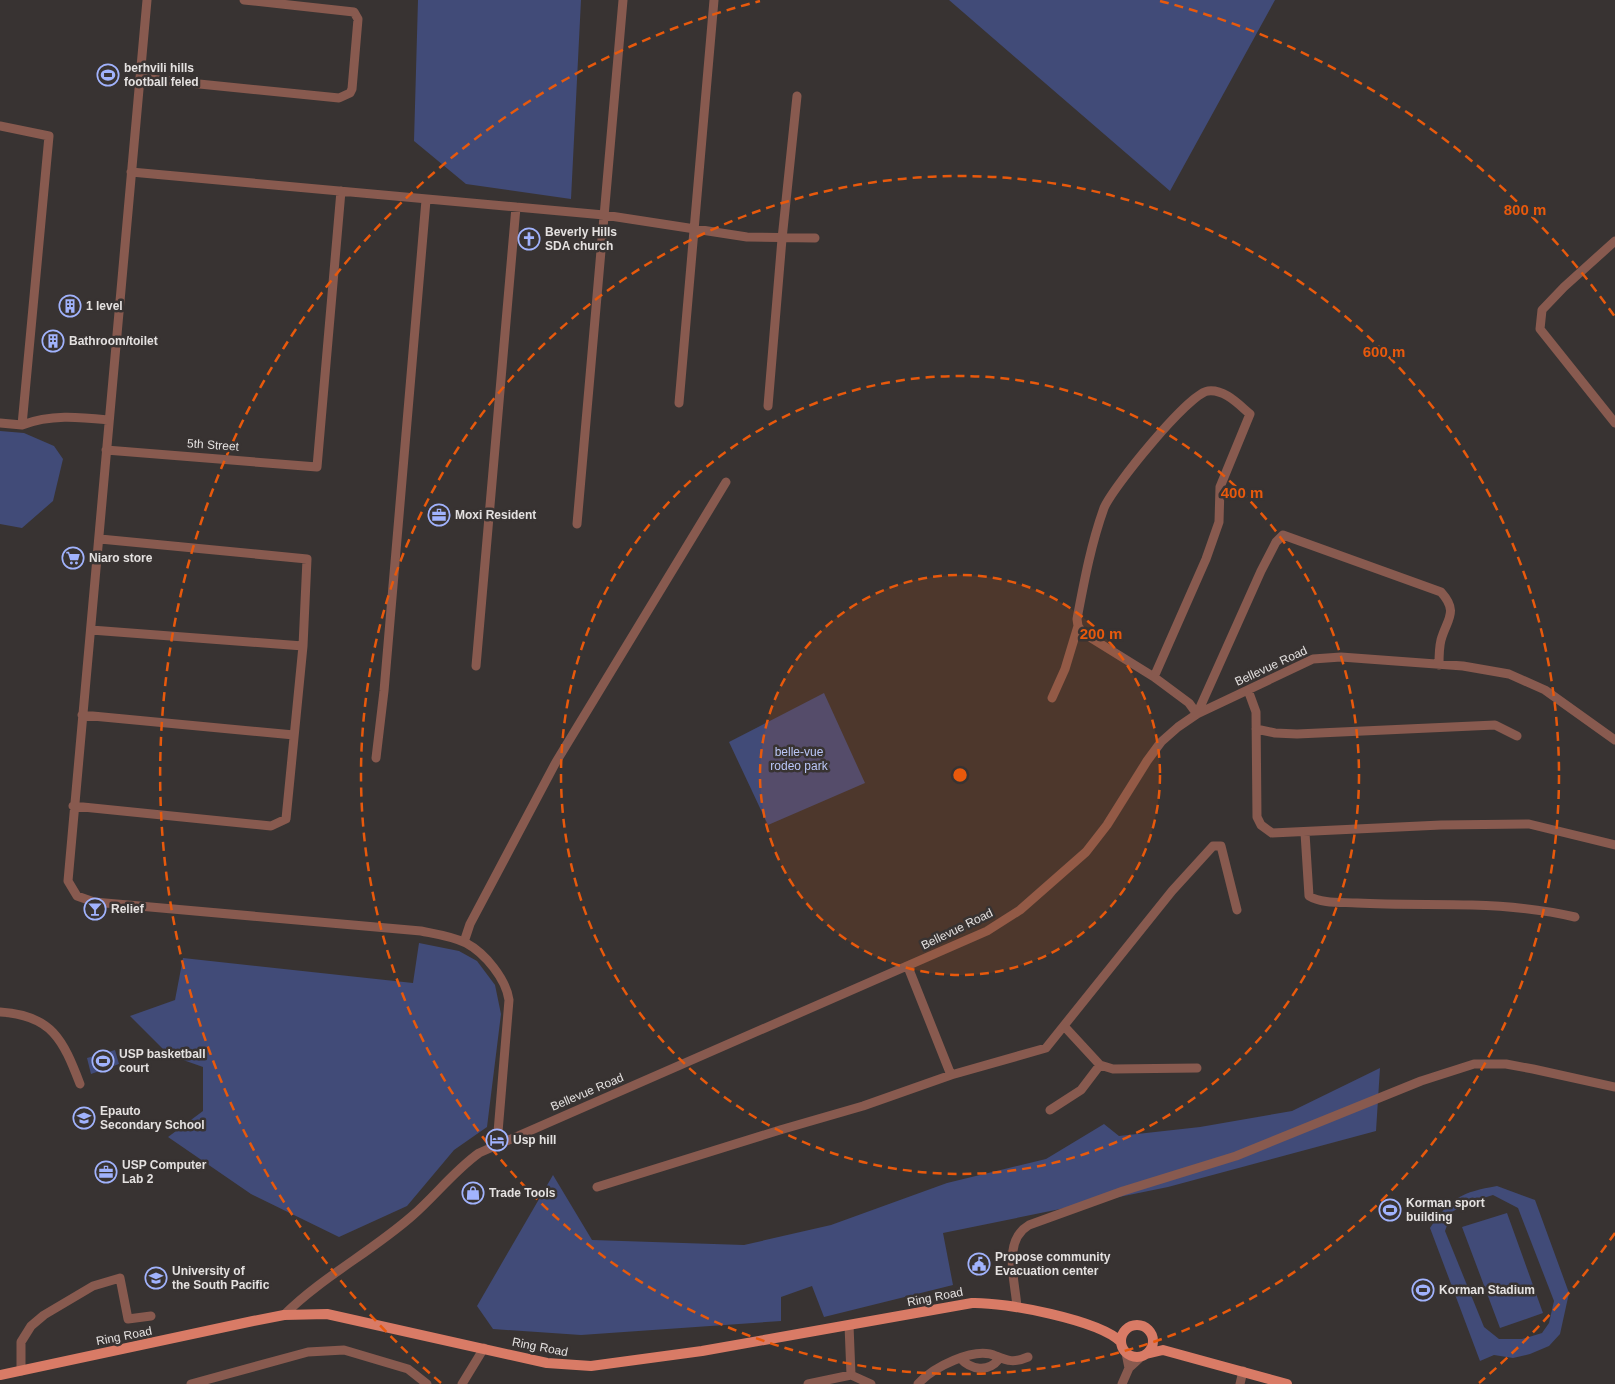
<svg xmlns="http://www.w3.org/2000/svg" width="1615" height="1384" viewBox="0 0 1615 1384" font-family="Arial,sans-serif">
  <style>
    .green { fill: #414b78; fill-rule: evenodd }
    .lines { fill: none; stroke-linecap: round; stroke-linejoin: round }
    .minor { stroke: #885a4f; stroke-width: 9 }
    .major { stroke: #d97b66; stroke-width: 10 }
    .ring { fill: none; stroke: #e8590c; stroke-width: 2.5; stroke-dasharray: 9 6 }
    .labels { text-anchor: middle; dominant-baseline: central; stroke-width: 5; stroke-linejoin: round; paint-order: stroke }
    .poi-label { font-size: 12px; font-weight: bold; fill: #e4e1e0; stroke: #383332; text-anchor: start }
    .street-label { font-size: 12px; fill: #e4e1e0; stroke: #383332 }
    .park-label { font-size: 12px; fill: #bac7f7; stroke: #383332 }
    .centre { fill: #e8590c; stroke: #383332; stroke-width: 2.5 }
    .ring-label { font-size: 15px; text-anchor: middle; font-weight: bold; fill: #e8590c; stroke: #383332; stroke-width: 5; stroke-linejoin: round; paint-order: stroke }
  </style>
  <rect width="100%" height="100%" fill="#383332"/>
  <!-- green -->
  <path class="green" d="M 418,0 L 581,0 L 571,199 L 466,184 L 414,141 Z
    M 949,0 L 1275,0 L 1170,191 Z
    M 0,431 L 24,433 L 54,446 L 63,459 L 53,501 L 22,528 L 0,524 Z
    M 824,693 L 865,783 L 768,825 L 729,742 Z
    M 419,943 L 459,951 L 477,961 L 495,985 L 501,1014 L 487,1127 L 454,1150 L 407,1206 L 339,1237 L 251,1194 L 168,1137 L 203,1111 L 203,1067 L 169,1055 L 130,1016 L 175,1000 L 183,958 L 413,983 Z
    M 115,1050 L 119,1064 L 91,1074 L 87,1058 Z
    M 1380,1068 L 1376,1131 L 1168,1187 L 943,1233 L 953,1285 L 824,1317 L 812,1286 L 781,1297 L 781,1321 L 581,1335 L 493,1329 L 477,1306 L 553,1175 L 592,1240 L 744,1245 L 831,1225 L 947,1183 L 1046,1159 L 1104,1124 L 1119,1136 L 1200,1127 L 1292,1111 Z
    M 1497,1186 L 1535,1200 L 1569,1293 L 1560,1334 L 1549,1346 L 1530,1354 L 1513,1358 L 1494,1355 L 1480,1361 L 1430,1228 C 1450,1198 1462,1192 1497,1186 ZM 1493,1195 L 1518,1208 L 1554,1301 L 1549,1323 L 1542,1333 L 1522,1339 L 1499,1339 L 1484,1327 L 1445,1231 L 1452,1212 L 1467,1203 Z
    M 1507,1213 L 1543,1313 L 1500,1328 L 1462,1227 Z"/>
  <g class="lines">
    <!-- minor -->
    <path class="minor" d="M 147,0 L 68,881 L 77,896 L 94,902 L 421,931 C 436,934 452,936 466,943 C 485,953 506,979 509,1000 L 497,1144
      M 140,78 L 339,98 L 350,93 L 352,89 L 358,19 L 354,12 L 244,0
      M 0,126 L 49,136 L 22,425 L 0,423
      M 131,172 L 604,215 L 747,237 L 815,238
      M 1615,241 L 1564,287 L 1542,310 L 1540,329 L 1615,423
      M 679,403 L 714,0
      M 768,406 L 782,239 L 797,96
      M 22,425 C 51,414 79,417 109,420
      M 106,450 L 317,467 L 341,191
      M 577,524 L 623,0
      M 1078,626 L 1077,619 C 1084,582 1091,544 1104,508 C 1112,488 1189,393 1208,391 C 1225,389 1239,405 1250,414 L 1220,487 L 1219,522 L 1206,559 L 1154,677 L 1189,703 L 1197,714 L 1261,571 L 1276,542 L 1283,535 L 1441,592 C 1459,612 1447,619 1441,640 C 1439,648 1439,657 1439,665
      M 91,630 L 303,646
      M 476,666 L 516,207
      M 1248,690 L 1256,712 L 1257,817 L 1261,825 L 1272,833 L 1441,825 L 1529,824 L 1615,845
      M 1052,698 L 1065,669 L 1078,626 L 1083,633 L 1154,677
      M 82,715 L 294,735
      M 1256,729 L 1275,733 L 1297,734 L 1495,725 L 1517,736
      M 376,758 L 384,691 L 426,200
      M 73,806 L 271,826 L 286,819 L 303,646 L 307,559 L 100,539
      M 1305,833 L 1309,896 C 1322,904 1342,902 1357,903 C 1396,905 1434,904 1472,905 C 1507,906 1541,909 1575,917
      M 464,942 L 470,924 L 556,762 L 726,482
      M 908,967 L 951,1075
      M 0,1012 C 52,1015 63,1040 80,1084
      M 1100,1065 L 1113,1069 L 1197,1068
      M 1050,1110 L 1081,1090 L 1100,1065 L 1064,1026
      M 597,1187 L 780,1130 L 863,1106 L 951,1075 L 1046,1048 L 1172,891 L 1213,846 L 1221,846 L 1237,910
      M 1017,1307 C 1015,1280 1002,1241 1029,1225 L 1123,1191 L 1236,1156 L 1421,1081 L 1474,1064 L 1506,1064 L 1533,1069 L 1615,1087
      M 284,1315 C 322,1277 371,1252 412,1216 C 435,1196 454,1171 479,1153 L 987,931 L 1020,910 L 1086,852 L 1107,825 L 1147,761 L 1161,742 L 1178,727 L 1197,714 L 1313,659 L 1341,657 L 1463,666 L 1509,674 L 1545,690 L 1615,740
      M 849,1325 L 851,1375
      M 1126,1353 L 1129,1368
      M 960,1358 C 971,1370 988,1373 999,1359
      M 21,1371 L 21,1342 L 31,1326 L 44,1315 L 93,1286 L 120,1278 L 128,1319 L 151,1316
      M 191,1384 L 308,1352 L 344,1350 L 408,1369 L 427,1384
      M 462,1384 L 484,1348
      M 808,1384 L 851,1375 L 871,1384
      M 918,1384 C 932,1368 974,1346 996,1356 C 1008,1361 1014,1363 1028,1357
      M 1122,1384 L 1129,1368 L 1142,1356
      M 1240,1384 L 1243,1371"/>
    <!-- major -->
    <path class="major" d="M1121 1341a16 16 0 1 1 32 0a16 16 0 1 1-32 0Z
      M 1146,1354 L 1163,1350 L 1287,1384
      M 0,1375 L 253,1321 L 284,1315 L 327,1314 L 547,1363 L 591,1366 L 702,1351 L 972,1303 C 1005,1302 1099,1320 1121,1342"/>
  </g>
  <!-- distance rings -->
  <circle cx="960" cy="775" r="200" fill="#e8590c" fill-opacity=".12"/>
  <g class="ring">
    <circle cx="960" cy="775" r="200"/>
    <circle cx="960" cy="775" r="399"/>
    <circle cx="960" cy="775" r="599"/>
    <path d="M1615 1233A799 799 0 0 1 1479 1383M441 1383A799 799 0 0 1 760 1M1160 1A799 799 0 0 1 1615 317"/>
  </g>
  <!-- icons -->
  <defs>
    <g id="stadium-ring" transform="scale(1.125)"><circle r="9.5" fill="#383332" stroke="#a1b3fd" stroke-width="1.5"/><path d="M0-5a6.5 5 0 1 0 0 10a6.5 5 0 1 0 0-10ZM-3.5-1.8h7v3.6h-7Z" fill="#a1b3fd"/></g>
    <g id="church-ring" transform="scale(1.125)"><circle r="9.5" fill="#383332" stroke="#a1b3fd" stroke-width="1.5"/><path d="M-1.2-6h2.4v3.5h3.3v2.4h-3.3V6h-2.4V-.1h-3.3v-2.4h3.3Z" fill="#a1b3fd"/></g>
    <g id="building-ring" transform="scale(1.125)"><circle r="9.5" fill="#383332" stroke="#a1b3fd" stroke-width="1.5"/><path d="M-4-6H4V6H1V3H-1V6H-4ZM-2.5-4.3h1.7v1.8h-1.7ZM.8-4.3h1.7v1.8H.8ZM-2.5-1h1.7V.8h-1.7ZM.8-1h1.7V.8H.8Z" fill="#a1b3fd"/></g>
    <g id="office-ring" transform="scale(1.125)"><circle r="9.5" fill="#383332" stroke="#a1b3fd" stroke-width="1.5"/><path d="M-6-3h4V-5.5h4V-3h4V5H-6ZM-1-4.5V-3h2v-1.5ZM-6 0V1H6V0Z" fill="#a1b3fd"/></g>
    <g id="supermarket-ring" transform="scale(1.125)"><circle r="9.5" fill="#383332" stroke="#a1b3fd" stroke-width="1.5"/><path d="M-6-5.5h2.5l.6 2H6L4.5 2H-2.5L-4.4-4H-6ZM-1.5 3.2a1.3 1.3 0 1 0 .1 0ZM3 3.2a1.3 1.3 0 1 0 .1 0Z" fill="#a1b3fd"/></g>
    <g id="bar-ring" transform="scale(1.125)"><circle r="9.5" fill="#383332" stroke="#a1b3fd" stroke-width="1.5"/><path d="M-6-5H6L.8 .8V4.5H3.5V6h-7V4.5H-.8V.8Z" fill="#a1b3fd"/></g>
    <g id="school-ring" transform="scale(1.125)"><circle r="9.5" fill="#383332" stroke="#a1b3fd" stroke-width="1.5"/><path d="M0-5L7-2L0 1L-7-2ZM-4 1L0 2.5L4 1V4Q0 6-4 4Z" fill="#a1b3fd"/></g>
    <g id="hotel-ring" transform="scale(1.125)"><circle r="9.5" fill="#383332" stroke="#a1b3fd" stroke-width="1.5"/><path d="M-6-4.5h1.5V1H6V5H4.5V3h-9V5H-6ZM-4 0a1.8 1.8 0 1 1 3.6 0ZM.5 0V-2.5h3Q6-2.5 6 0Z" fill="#a1b3fd"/></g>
    <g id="shop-ring" transform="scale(1.125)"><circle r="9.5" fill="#383332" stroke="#a1b3fd" stroke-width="1.5"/><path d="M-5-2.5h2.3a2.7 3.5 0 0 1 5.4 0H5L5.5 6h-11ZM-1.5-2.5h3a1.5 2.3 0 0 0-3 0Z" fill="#a1b3fd"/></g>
    <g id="civic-ring" transform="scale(1.125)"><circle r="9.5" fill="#383332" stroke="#a1b3fd" stroke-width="1.5"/><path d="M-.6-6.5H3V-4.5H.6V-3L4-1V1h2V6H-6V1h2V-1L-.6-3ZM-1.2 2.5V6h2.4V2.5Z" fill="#a1b3fd"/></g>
    <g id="university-ring" transform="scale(1.125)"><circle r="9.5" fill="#383332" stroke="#a1b3fd" stroke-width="1.5"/><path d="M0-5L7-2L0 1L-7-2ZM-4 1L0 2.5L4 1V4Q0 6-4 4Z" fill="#a1b3fd"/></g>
  </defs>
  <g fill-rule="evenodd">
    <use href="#stadium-ring" x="108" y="75"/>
    <use href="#church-ring" x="529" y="239"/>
    <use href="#building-ring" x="70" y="306"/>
    <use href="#building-ring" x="53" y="341"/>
    <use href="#office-ring" x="439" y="515"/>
    <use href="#supermarket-ring" x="73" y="558"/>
    <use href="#bar-ring" x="95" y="909"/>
    <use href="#stadium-ring" x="103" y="1061"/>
    <use href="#school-ring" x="84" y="1118"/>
    <use href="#hotel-ring" x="497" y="1140"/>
    <use href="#office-ring" x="106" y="1172"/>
    <use href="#shop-ring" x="473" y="1193"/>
    <use href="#stadium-ring" x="1390" y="1210"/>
    <use href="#civic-ring" x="979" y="1264"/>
    <use href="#university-ring" x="156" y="1278"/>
    <use href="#stadium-ring" x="1423" y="1290"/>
  </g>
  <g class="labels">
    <!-- poi labels -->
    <g class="poi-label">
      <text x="124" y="68">berhvili hills<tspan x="124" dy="14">football feled</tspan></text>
      <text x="545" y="232">Beverly Hills<tspan x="545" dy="14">SDA church</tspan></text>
      <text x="86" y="306">1 level</text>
      <text x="69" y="341">Bathroom/toilet</text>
      <text x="455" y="515">Moxi Resident</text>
      <text x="89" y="558">Niaro store</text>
      <text x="111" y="909">Relief</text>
      <text x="119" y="1054">USP basketball<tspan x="119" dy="14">court</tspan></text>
      <text x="100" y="1111">Epauto<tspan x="100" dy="14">Secondary School</tspan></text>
      <text x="513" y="1140">Usp hill</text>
      <text x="122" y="1165">USP Computer<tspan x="122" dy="14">Lab 2</tspan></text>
      <text x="489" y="1193">Trade Tools</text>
      <text x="1406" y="1203">Korman sport<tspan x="1406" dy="14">building</tspan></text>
      <text x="995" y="1257">Propose community<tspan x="995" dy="14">Evacuation center</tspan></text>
      <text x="172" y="1271">University of<tspan x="172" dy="14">the South Pacific</tspan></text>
      <text x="1439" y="1290">Korman Stadium</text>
    </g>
    <!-- street labels -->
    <g class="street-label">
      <text transform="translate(213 445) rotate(4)">5th Street</text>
      <text transform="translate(1271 666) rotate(-25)">Bellevue Road</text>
      <text transform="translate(957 929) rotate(-26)">Bellevue Road</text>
      <text transform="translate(587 1092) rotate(-23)">Bellevue Road</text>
      <text transform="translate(935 1297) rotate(-11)">Ring Road</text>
      <text transform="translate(124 1336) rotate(-11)">Ring Road</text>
      <text transform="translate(540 1347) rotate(11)">Ring Road</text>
    </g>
    <!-- park labels -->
    <g class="park-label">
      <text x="799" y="752">belle-vue<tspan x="799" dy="14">rodeo park</tspan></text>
    </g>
  </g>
  <circle cx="960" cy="775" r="8" class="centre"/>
  <g class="ring-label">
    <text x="1525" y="215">800 m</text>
    <text x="1384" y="357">600 m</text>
    <text x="1242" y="498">400 m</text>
    <text x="1101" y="639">200 m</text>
  </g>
</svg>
